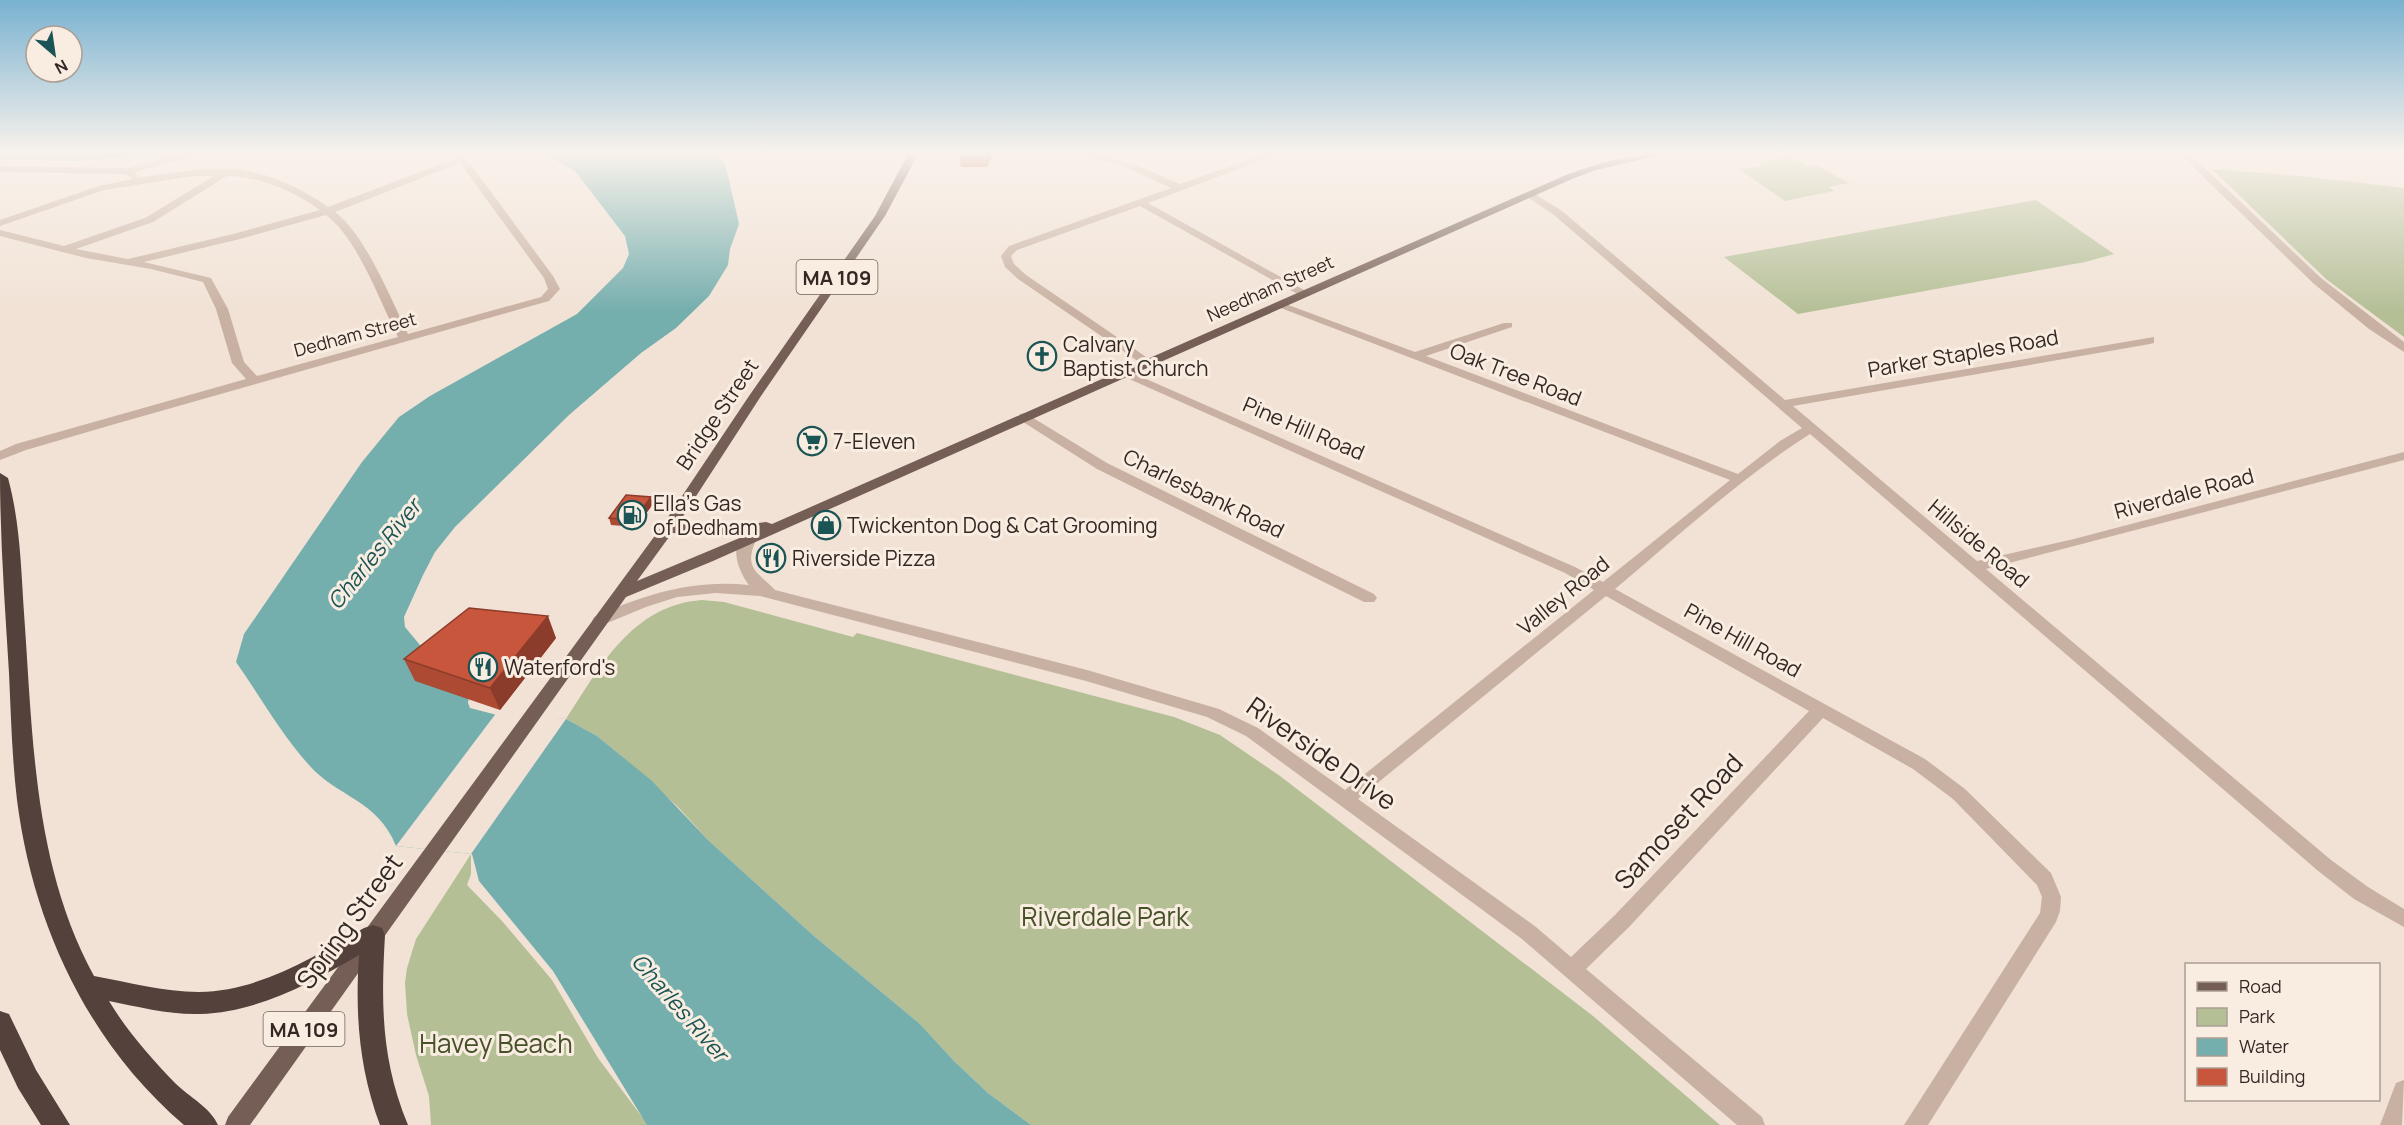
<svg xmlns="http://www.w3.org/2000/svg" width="2404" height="1125" viewBox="0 0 2404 1125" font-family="Manrope,sans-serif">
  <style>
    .green { fill: #b4bf96 }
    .water { fill: #74aead }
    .pier { fill: #f1e2d5 }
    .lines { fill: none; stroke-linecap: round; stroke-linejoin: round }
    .minor { fill: #c8b1a2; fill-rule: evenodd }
    .major { fill: #755e55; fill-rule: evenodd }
    .highway { fill: #54413b; fill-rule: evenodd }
    .wall { fill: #ac4a34 }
    .shaded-wall { fill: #8c3c2a }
    .building { fill: #c8563c; stroke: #8c3c2a; stroke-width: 1.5 }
    .labels { text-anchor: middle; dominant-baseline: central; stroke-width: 6; stroke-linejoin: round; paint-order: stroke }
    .far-street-label { font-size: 18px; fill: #332824; stroke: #f9ede1 }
    .shield { fill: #f9ede1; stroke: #6e635d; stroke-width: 1.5 }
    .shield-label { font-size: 20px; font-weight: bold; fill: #332824 }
    .poi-label { font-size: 21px; fill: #332824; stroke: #f9ede1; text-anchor: start }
    .street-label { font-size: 21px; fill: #332824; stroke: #f9ede1 }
    .water-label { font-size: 22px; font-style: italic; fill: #1a5454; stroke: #f9ede1 }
    .near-street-label { font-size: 26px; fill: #332824; stroke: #f9ede1 }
    .near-park-label { font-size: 26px; fill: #455128; stroke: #f9ede1 }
  </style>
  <rect width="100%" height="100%" fill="#f1e2d5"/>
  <!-- green -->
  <path class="green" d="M 1789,157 L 1807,166 L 1814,164 L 1849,183 L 1829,187 L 1834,191 L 1785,201 L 1739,169 L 1762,166 L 1758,163 Z
    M 2212,169 L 2300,176 L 2404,188 L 2404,337 L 2326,279 Z
    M 2036,200 L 2114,254 L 2085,262 L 1798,314 L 1724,257 Z
    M 702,600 L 724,602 L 853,637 L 857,633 L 1174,717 L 1220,735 L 1280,776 L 1593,1016 L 1720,1125 L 1031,1125 L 988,1093 L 954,1061 L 920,1024 L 814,936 L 708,840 L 678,807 L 620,755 L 597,736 L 566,719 C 600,667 632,605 702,600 Z
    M 471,854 L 471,874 L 467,885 L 502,921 L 552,980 L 598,1058 L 648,1125 L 431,1125 L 429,1096 L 416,1055 L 407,1014 L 405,983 L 407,968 L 416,939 Z"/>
  <!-- water -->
  <path class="water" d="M 0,154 L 166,154 L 75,161 L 0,159 Z
    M 545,154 L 719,154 L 726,167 L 739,224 L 730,249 L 728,265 L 709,296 L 676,328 L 641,353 L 569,415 L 455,527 L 435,552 L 423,575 L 404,617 L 405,627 L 424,650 L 470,687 L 468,703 L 470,708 L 497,715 L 566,719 L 597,736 L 652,781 L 708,840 L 814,936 L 920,1024 L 954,1061 L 988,1093 L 1031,1125 L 647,1125 L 553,971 L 479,881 L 472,854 L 396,846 C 378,800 337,797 309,765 C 281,734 260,696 236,662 L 244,634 L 362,462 L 399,417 L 430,396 L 577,314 L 623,268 L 629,254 L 625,236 L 575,171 Z"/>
  <!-- pier -->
  <path class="pier" d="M 497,712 L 566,719 L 471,854 L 396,846 Z"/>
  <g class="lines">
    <!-- minor -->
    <path class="minor" d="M 176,154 L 203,154 L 134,172 L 138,176 L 136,178 C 168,174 217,164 248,171 C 275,176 306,191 328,207 L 457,158 L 451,154 L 463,154 L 553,276 L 560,289 L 549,301 L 115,424 L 26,450 L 0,460 L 0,451 L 16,444 L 246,379 L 232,363 L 216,309 L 203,282 L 151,269 L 86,258 L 0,236 L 0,230 L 64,246 L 145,218 L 214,176 L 193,176 L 104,190 L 0,226 L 0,220 L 99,186 L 133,179 L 125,174 L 0,172 L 0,166 L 127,168 ZM 460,163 L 544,278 L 548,289 L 541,297 L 408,334 C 391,299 365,234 335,212 ZM 227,176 C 258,176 294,191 320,210 L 233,234 L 128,259 L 76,249 L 153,222 ZM 326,215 C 358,239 379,300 398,337 L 257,376 L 244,362 L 228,309 L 211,278 L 144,262 L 240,239 Z
      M 1078,154 C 1115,154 1147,170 1180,184 L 1265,154 L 1279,154 L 1148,203 L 1311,294 L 1309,296 L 1301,296 L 1140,206 L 1017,250 L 1011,256 L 1014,264 L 1026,275 L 1155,363 L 1153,366 L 1145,366 L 1018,279 L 1005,267 L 1001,256 L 1009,246 L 1171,188 L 1125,167 Z
      M 2180,154 L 2190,154 L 2321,278 L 2404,342 L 2404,352 L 2369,329 L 2313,283 Z
      M 1530,191 L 1562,211 L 1785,400 L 2154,337 L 2154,343 L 2150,344 L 1793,406 L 1977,561 L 2074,539 L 2404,452 L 2404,460 L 1986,569 L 2331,860 L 2368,887 L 2404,909 L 2404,927 L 2354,899 L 2317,870 L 1810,434 C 1742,477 1677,537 1615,589 L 1925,759 L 1965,789 L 2051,873 L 2061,897 L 2060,911 L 2056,922 L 1928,1125 L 1904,1125 L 2040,913 L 2042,897 L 2037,885 L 1953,799 L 1913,769 L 1823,718 L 1629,927 L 1586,969 L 1762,1117 L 1765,1125 L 1737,1125 L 1522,939 L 1246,736 L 1207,717 L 1086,681 L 760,596 L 716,593 L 677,597 L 646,607 L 600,626 L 594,625 L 592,621 L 594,617 C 645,594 693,579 749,585 C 739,573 726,541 749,535 L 756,540 C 743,569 758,572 775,590 L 1087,670 L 1219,709 L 1258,728 L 1345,790 L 1594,590 L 1565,573 L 1118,374 L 1120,371 L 1128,371 L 1575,567 L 1603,582 L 1730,480 L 1273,305 L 1275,303 L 1283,303 L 1415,352 L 1504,323 L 1512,323 L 1512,327 L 1426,356 L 1738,474 L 1780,441 L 1802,428 L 1554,215 L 1526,196 L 1525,194 ZM 1606,596 L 1809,711 L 1615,915 L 1571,957 L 1536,927 L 1358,799 Z
      M 1025,413 L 1107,463 L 1374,594 L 1377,598 L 1374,602 L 1364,602 L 1097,469 L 1020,420 L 1019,417 L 1020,414 Z
      M 2404,1080 L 2402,1125 L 2380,1125 L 2396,1083 Z"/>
    <!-- major -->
    <path class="major" d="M 908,154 L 918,154 L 885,216 L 761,396 L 678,524 L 730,527 L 766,522 L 772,524 L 1566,175 C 1597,163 1631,154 1665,154 L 1596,170 L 1572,179 L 713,561 L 626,597 L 250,1125 L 225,1125 L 228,1117 L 662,526 L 749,396 L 875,216 ZM 754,532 L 637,581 L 672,533 L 730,535 Z"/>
    <!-- highway -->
    <path class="highway" d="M 0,473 L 8,478 C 20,522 21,567 24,613 C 33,736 33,864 94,976 C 128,982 163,992 199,992 C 260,991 313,957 364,928 L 373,925 L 382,928 L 385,935 C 381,1004 381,1060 408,1125 L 380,1125 C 359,1069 355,1014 359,955 C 311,983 258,1012 200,1014 C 170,1015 139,1007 109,1001 C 127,1031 151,1058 175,1083 C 189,1097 210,1107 218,1125 L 184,1125 C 88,1043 33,925 17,800 C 12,758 11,716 9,673 C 5,607 0,540 0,473 Z
      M 0,1011 L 9,1014 L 36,1070 L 70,1125 L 41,1125 L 18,1088 L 0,1050 Z"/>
  </g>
  <!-- wall -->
  <path class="wall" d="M 993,154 L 987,167 L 961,167 L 959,156 Z
    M 653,504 L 636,527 L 611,525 L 609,518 Z
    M 556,638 L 500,710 L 415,681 L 404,659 Z"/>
  <!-- shaded-wall -->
  <path class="shaded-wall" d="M 987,154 L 993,154 L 987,167 L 986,156 Z
    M 651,497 L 653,504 L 636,527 L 634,520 Z
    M 548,616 L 556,638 L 500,710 L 490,688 Z"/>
  <!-- building -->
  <path class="building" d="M 960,154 L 987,154 L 986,156 L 959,156 Z
    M 626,495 L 651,497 L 634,520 L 609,518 Z
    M 469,608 L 548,616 L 490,688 L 404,659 Z"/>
  <!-- sky -->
  <linearGradient id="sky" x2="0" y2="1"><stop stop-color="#79b2d0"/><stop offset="0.49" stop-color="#f9f2ec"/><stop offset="1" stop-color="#f9f2ec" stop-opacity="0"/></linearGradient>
  <rect width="2404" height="312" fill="url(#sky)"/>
  <!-- icons -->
  <defs>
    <g id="church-ring" transform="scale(1.5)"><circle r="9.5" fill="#f9ede1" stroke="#1a5454" stroke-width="1.5"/><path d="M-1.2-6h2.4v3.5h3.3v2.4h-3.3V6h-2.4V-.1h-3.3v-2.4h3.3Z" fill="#1a5454"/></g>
    <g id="supermarket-ring" transform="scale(1.5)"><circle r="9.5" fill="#f9ede1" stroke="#1a5454" stroke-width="1.5"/><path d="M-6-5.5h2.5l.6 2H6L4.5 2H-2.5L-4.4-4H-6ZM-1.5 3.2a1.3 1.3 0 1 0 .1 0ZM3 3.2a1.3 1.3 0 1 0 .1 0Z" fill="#1a5454"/></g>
    <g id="fuel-ring" transform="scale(1.5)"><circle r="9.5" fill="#f9ede1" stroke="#1a5454" stroke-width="1.5"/><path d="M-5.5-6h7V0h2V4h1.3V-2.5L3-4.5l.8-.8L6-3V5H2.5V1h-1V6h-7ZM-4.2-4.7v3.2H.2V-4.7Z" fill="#1a5454"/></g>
    <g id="shop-ring" transform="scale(1.5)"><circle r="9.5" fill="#f9ede1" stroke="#1a5454" stroke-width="1.5"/><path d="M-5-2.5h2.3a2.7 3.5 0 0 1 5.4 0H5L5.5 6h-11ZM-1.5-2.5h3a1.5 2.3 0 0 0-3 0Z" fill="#1a5454"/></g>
    <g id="restaurant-ring" transform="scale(1.5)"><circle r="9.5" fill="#f9ede1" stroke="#1a5454" stroke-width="1.5"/><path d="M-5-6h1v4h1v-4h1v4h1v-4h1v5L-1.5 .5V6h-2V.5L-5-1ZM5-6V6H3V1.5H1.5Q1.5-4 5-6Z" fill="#1a5454"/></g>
  </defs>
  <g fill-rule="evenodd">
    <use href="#church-ring" x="1042" y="356"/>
    <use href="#supermarket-ring" x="812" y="441"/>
    <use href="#fuel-ring" x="632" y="515"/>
    <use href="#shop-ring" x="826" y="525"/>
    <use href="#restaurant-ring" x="771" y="558"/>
    <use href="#restaurant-ring" x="483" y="667"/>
  </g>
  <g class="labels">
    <!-- far-street labels -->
    <g class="far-street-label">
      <text transform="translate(1270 288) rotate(-24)">Needham Street</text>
      <text transform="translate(355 334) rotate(-15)">Dedham Street</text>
    </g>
    <!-- shield labels -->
    <g class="shield">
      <rect x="796.5" y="260" width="81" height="34" rx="4.5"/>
      <rect x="263.5" y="1012" width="81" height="34" rx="4.5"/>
    </g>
    <g class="shield-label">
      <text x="837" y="277">MA 109</text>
      <text x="304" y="1029">MA 109</text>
    </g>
    <!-- poi labels -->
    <g class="poi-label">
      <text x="1063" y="344">Calvary<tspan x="1063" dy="24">Baptist Church</tspan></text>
      <text x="833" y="441">7-Eleven</text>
      <text x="653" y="503">Ella's Gas<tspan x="653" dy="24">of Dedham</tspan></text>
      <text x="847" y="525">Twickenton Dog &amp; Cat Grooming</text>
      <text x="792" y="558">Riverside Pizza</text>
      <text x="504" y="667">Waterford's</text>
    </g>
    <!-- street labels -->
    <g class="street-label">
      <text transform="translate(1963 353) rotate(-10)">Parker Staples Road</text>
      <text transform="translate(1516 374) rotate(21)">Oak Tree Road</text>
      <text transform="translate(717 414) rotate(-56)">Bridge Street</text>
      <text transform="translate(1304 428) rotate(23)">Pine Hill Road</text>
      <text transform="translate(1204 493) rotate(26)">Charlesbank Road</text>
      <text transform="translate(2184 493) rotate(-15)">Riverdale Road</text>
      <text transform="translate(1979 543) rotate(40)">Hillside Road</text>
      <text transform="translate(1563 595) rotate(-39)">Valley Road</text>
      <text transform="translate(1743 640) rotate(29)">Pine Hill Road</text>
    </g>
    <!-- water labels -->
    <g class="water-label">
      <text transform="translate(374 554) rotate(-51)">Charles River</text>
      <text transform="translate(680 1007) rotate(49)">Charles River</text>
    </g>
    <!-- near-street labels -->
    <g class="near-street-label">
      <text transform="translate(1322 753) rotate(35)">Riverside Drive</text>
      <text transform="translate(1678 821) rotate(-47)">Samoset Road</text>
      <text transform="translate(349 921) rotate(-54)">Spring Street</text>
    </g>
    <!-- near-park labels -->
    <g class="near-park-label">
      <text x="1105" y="916">Riverdale Park</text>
      <text x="496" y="1043">Havey Beach</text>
    </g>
  </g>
  <!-- legend -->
  <rect x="2185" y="963" width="195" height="138" fill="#f9ede1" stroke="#aa9e95" stroke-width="1.5"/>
  <rect x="2197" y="982" width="30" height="9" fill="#755e55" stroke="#aa9e95" stroke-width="1.5"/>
  <text x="2239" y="993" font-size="18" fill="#332824">Road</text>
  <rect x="2197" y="1008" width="30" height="18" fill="#b4bf96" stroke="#aa9e95" stroke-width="1.5"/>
  <text x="2239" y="1023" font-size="18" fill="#332824">Park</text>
  <rect x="2197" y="1038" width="30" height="18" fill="#74aead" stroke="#aa9e95" stroke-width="1.5"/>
  <text x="2239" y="1053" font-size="18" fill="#332824">Water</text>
  <rect x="2197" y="1068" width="30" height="18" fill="#c8563c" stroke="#aa9e95" stroke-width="1.5"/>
  <text x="2239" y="1083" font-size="18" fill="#332824">Building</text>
  <!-- north arrow -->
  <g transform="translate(54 54) rotate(151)"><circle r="28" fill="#f9ede1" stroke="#aa9e95" stroke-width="1.5"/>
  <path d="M0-4.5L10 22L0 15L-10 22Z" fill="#1a5454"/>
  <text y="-9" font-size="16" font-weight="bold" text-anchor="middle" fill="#332824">N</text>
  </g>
</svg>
